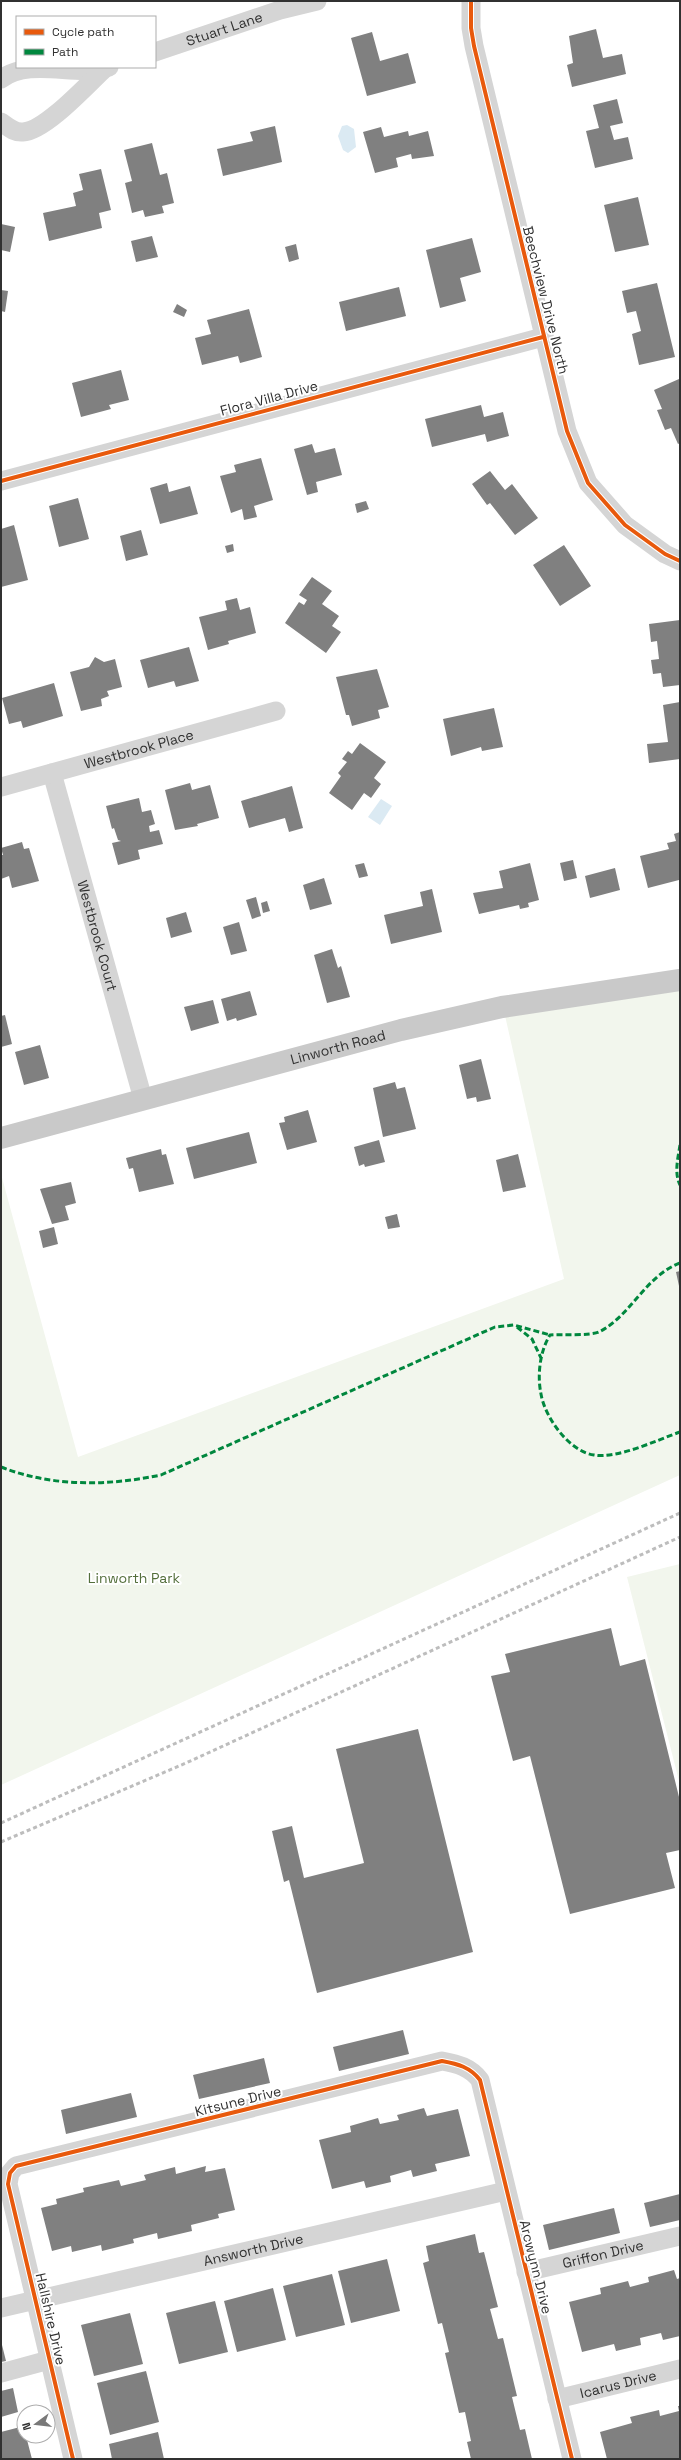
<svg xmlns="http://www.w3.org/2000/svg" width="681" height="2460" viewBox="0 0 681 2460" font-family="'Space Grotesk',sans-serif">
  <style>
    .green { fill: #f2f6ed }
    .water { fill: #dbeaf3 }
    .building { fill: #808080 }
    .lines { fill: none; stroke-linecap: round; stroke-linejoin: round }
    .minor { stroke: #d5d5d5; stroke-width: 19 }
    .major { stroke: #c9c9c9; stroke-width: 22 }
    .rail { stroke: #bdbdbd; stroke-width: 3; stroke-dasharray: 4 3; stroke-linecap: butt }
    .quiet { stroke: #00873e; stroke-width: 3; stroke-dasharray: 6 3; stroke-linecap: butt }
    .cycleway-casing { stroke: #fff; stroke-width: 6 }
    .cycleway { stroke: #e8590c; stroke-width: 4 }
    .labels { text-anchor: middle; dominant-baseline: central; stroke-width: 4; stroke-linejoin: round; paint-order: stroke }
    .street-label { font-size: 14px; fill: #313131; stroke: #fff }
    .park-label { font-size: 14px; fill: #546f3c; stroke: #fff }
  </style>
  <rect width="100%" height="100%" fill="#fff"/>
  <!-- green -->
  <path class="green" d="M 680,989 L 680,1475 L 1,1785 L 1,1174 L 78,1457 L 564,1279 L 504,1011 Z
    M 680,1564 L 680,1785 L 627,1577 Z"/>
  <!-- water -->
  <path class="water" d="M 347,125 L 354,129 L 356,147 L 348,153 L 343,150 L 338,136 L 342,126 Z
    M 381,799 L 392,806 L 380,825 L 368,817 Z"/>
  <!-- building -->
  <path class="building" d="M 596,29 L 603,58 L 622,54 L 626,74 L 572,87 L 567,65 L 573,63 L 569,36 Z
    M 372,32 L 380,61 L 408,53 L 416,83 L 367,96 L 351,38 Z
    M 617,99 L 623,123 L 610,126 L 614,140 L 628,137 L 633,159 L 595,168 L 586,131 L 599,128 L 593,105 Z
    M 275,126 L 282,162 L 223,176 L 217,149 L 253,141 L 250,132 Z
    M 381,127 L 384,137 L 408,131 L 409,136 L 428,131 L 434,156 L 412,159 L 411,154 L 396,158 L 398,167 L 375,173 L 363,132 Z
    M 152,143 L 160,175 L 167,173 L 174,203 L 162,206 L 164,213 L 145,217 L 143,210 L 132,213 L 125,183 L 132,181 L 124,150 Z
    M 101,169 L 111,210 L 99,213 L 102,228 L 49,241 L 43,213 L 76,206 L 73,193 L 83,190 L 79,174 Z
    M 638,197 L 649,245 L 615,252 L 604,205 Z
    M 1,224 L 15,227 L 10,252 L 1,250 Z
    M 152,236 L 158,257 L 136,262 L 131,241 Z
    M 472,238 L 481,272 L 460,278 L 466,301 L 440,308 L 426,250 Z
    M 296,244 L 299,259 L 289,262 L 285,247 Z
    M 657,283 L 675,357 L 639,365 L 632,334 L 641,331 L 636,311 L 627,313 L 622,291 Z
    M 399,287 L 406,316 L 346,331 L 339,302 Z
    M 1,290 L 8,291 L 5,312 L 1,311 Z
    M 177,304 L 187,310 L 184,317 L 173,312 Z
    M 249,309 L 262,357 L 240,363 L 238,356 L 202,365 L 195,338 L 211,334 L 207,320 Z
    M 121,370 L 129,400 L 109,405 L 111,409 L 81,417 L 72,383 Z
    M 679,379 L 680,443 L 678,444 L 671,428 L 665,430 L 657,410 L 662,409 L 654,390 Z
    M 481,405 L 484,417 L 503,412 L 509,436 L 487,442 L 485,434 L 432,447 L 425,419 Z
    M 312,444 L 315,453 L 335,448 L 342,475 L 316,482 L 318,492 L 307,495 L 294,449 Z
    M 261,458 L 273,500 L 254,506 L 257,517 L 244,520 L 242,509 L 231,513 L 220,476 L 236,472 L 234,465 Z
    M 490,471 L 505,490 L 512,484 L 538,518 L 515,535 L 490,503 L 487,505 L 472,484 Z
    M 167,483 L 169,492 L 190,486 L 198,514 L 160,524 L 150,488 Z
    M 78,498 L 89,539 L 59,547 L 49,506 Z
    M 366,501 L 369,509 L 357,513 L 355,504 Z
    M 14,525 L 28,580 L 1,587 L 1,529 Z
    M 141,530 L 148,555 L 126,561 L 120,536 Z
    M 233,544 L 234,551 L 227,553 L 225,546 Z
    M 564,545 L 591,586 L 560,606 L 533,565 Z
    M 312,577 L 332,591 L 322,604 L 339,616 L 332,626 L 341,632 L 326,653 L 285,623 L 299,602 L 304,605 L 307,600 L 299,595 Z
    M 237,598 L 240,610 L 250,607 L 256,633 L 228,641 L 229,644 L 208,650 L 199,617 L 227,610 L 225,601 Z
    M 680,620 L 680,685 L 663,687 L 661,673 L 653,674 L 651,660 L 659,659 L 657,641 L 651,642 L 649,624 Z
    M 189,647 L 199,681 L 176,687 L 174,681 L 148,688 L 140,660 Z
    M 95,657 L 104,662 L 115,659 L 122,687 L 107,691 L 109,696 L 101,699 L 102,706 L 81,711 L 70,672 L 89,667 Z
    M 377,669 L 389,707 L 378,710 L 380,718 L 352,726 L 349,715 L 346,715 L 336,677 Z
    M 54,683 L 63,716 L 23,728 L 21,721 L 9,724 L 2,698 Z
    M 680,702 L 680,759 L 649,763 L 647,744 L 668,742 L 663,705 Z
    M 494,708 L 503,747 L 482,751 L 481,747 L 451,756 L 443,719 Z
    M 360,743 L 386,762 L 374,778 L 381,784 L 371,798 L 364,793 L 352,810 L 329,793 L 341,776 L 338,773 L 347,762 L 342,759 L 348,751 L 352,754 Z
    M 190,783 L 192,790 L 210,785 L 219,818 L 197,824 L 198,826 L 175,830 L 165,790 Z
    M 292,786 L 303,828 L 289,832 L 285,818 L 249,828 L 241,801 Z
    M 139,798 L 142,812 L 151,810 L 155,824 L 149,826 L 150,832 L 159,830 L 163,844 L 138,850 L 140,859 L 118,865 L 112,843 L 121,841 L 118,840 L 114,828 L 112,829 L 106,806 Z
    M 680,832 L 679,880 L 648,888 L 640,856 L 669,849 L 667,843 L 676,841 L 674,834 Z
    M 22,842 L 24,849 L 29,848 L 39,881 L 12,888 L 9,876 L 1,879 L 1,855 L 3,855 L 1,848 Z
    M 573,860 L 577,878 L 564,881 L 560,863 Z
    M 364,863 L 368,876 L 359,878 L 355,865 Z
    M 530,863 L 539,900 L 528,903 L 529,907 L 520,909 L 519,905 L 479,914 L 473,893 L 503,888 L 499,871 Z
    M 615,868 L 620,890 L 590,898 L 585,876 Z
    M 324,878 L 332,904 L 310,910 L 303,885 Z
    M 432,889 L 442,932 L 391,944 L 384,915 L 423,906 L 420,892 Z
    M 256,897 L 261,916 L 252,919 L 246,900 Z
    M 267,901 L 270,911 L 263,913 L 261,903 Z
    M 186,912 L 192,932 L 171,938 L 166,918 Z
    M 239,922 L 247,951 L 231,955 L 223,927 Z
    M 332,949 L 338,968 L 341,966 L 350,997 L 327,1003 L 314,955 Z
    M 250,991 L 257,1015 L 237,1021 L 236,1018 L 227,1021 L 221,999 Z
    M 213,1000 L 219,1023 L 191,1031 L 184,1007 Z
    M 5,1015 L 12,1044 L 1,1047 L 1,1016 Z
    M 40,1045 L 49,1078 L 24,1085 L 15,1052 Z
    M 481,1059 L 491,1099 L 477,1102 L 476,1097 L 467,1099 L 459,1065 Z
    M 395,1082 L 397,1089 L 405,1087 L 416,1129 L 383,1137 L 373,1088 Z
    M 308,1110 L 317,1142 L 287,1150 L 279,1123 L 285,1122 L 284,1117 Z
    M 249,1132 L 257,1163 L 194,1179 L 186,1148 Z
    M 379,1140 L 385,1162 L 365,1167 L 364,1164 L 359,1166 L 354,1147 Z
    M 161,1149 L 162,1155 L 166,1154 L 174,1184 L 139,1192 L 133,1168 L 129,1169 L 126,1158 Z
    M 518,1154 L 526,1187 L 503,1192 L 496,1160 Z
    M 71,1182 L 76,1203 L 65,1206 L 69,1220 L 52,1224 L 40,1189 Z
    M 397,1214 L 400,1227 L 388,1229 L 385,1217 Z
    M 54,1227 L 58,1244 L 43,1248 L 39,1231 Z
    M 680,1271 L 680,1286 L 679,1286 L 676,1272 Z
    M 611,1628 L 620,1666 L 645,1659 L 680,1801 L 680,1850 L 666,1853 L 675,1888 L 570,1914 L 530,1756 L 513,1761 L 491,1676 L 510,1672 L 505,1654 Z
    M 418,1729 L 473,1952 L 317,1993 L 289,1880 L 284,1882 L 272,1831 L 292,1826 L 304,1878 L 364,1863 L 336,1749 Z
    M 403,2030 L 409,2054 L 339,2071 L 333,2047 Z
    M 264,2058 L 270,2083 L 199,2099 L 193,2075 Z
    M 131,2093 L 137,2117 L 66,2134 L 61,2110 Z
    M 424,2108 L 427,2116 L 458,2109 L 470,2156 L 435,2164 L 437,2171 L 413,2177 L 411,2170 L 390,2176 L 391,2182 L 366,2188 L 364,2181 L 332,2189 L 319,2140 L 351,2132 L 350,2126 L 378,2118 L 380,2124 L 399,2120 L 397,2115 Z
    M 206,2166 L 205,2172 L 225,2168 L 235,2210 L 218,2214 L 219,2218 L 191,2225 L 192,2231 L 158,2239 L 157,2233 L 133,2239 L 134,2243 L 102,2251 L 101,2245 L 72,2252 L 71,2246 L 52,2251 L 41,2208 L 57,2204 L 56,2199 L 84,2192 L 83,2188 L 119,2180 L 121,2186 L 146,2180 L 144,2175 L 175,2167 L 176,2174 Z
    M 680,2194 L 680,2220 L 650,2227 L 644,2203 Z
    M 614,2208 L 620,2233 L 549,2250 L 543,2225 Z
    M 475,2234 L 479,2253 L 484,2252 L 498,2307 L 490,2309 L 498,2339 L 503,2338 L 517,2396 L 512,2397 L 520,2430 L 525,2429 L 532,2459 L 471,2459 L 467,2442 L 471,2441 L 465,2412 L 459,2413 L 445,2353 L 449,2352 L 442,2323 L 438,2324 L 423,2263 L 429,2261 L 426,2246 Z
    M 387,2259 L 400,2311 L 351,2323 L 338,2271 Z
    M 674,2270 L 677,2279 L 680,2278 L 680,2336 L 663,2340 L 661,2333 L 640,2338 L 641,2345 L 616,2351 L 614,2344 L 582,2352 L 569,2302 L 601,2294 L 600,2288 L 628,2281 L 630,2287 L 649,2282 L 648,2277 Z
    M 332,2274 L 345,2325 L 296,2337 L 283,2286 Z
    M 273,2288 L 286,2340 L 237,2352 L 224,2301 Z
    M 215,2301 L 228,2352 L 179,2364 L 166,2313 Z
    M 130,2313 L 143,2364 L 94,2376 L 81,2325 Z
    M 1,2341 L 6,2361 L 1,2362 Z
    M 146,2371 L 159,2422 L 110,2435 L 97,2383 Z
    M 13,2388 L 18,2412 L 1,2417 L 1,2391 Z
    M 678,2406 L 680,2406 L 680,2459 L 607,2459 L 600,2432 L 632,2423 L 630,2417 L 659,2410 L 660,2416 L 679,2411 Z
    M 24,2426 L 24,2436 L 26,2436 L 32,2459 L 1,2459 L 1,2432 Z
    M 158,2432 L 164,2459 L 112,2459 L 109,2444 Z"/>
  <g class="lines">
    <!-- minor -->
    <g class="minor">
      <path d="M 471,1 L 471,28 L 474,46 L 567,431 L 588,483 L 625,525 L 665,554 L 680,561"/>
      <path id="s1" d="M 155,52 L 280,10 L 317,1"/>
      <path d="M 1,79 C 31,57 77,78 109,67"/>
      <path d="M 1,122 C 8,127 14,133 23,132 C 45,131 87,85 104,69"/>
      <path d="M 1,481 L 543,337"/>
      <path id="s2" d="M 52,773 L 143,1099"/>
      <path id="s3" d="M 1,787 L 276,711"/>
      <path id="s4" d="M 526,2272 L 680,2236"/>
      <path id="s5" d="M 1,2308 L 506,2191"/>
      <path d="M 1,2373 L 49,2360"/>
      <path id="s6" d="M 557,2399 L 680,2369"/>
      <path d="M 73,2459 L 8,2184 L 10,2173 L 16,2166 L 442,2061 C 458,2064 470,2067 480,2080 L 572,2459"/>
    </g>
    <!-- major -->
    <path class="major" id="s7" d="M 1,1138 L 401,1030 L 502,1007 L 680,980"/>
    <!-- rail -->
    <path class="rail" d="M 1,1823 L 680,1513
      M 1,1842 L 186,1763 L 680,1537"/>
    <!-- quiet -->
    <path class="quiet" d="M 680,1145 C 678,1158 674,1173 680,1185
      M 680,1263 C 645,1276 631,1316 599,1332 C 590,1336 561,1334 550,1335 C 540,1351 537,1375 541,1394 C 545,1418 570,1452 594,1455 C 618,1459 657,1440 680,1432
      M 517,1327 L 532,1339 L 541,1358
      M 1,1467 C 52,1487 108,1486 161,1475 L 495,1327 L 514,1325 L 550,1335"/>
    <!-- cycleway casing -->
    <g class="cycleway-casing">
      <path id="cycleway" d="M 471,1 L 471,28 L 474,46 L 567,431 L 588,483 L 625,525 L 665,554 L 680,561
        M 1,481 L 543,337
        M 73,2459 L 8,2184 L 10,2173 L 16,2166 L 442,2061 C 458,2064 470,2067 480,2080 L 572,2459"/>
    </g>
    <!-- cycleway -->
    <use href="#cycleway" class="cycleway"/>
  </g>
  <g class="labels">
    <!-- street labels -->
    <g class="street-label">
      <text stroke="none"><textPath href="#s1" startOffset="73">Stuart Lane</textPath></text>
      <text transform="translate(546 300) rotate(76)">Beechview Drive North</text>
      <text transform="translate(269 398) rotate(-15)">Flora Villa Drive</text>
      <text stroke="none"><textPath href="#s3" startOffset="143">Westbrook Place</textPath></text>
      <text stroke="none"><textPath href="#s2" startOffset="169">Westbrook Court</textPath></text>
      <text stroke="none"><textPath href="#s7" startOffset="349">Linworth Road</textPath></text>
      <text transform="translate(238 2101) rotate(-14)">Kitsune Drive</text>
      <text stroke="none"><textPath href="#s5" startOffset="259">Answorth Drive</textPath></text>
      <text stroke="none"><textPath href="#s4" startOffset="79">Griffon Drive</textPath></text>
      <text transform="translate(536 2267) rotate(76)">Arcwynn Drive</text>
      <text transform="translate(51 2319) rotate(77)">Hallshire Drive</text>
      <text stroke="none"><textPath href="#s6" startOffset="63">Icarus Drive</textPath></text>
    </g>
    <!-- park labels -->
    <g class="park-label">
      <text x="134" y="1578">Linworth Park</text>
    </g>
  </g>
  <!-- border -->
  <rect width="681" height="2460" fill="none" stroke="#313131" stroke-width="4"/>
  <!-- legend -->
  <rect x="16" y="16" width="140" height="52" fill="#ffffff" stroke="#adadad"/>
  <rect x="24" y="29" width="20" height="6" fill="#e8590c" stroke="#adadad"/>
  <text x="52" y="36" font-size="12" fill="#313131">Cycle path</text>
  <rect x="24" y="49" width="20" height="6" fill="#00873e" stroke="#adadad"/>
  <text x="52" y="56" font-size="12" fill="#313131">Path</text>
  <!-- north arrow -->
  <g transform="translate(36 2424) rotate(255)"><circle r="19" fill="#ffffff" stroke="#adadad"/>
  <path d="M0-3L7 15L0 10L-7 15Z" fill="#797979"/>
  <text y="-6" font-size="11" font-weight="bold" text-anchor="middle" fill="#313131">N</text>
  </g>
</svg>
